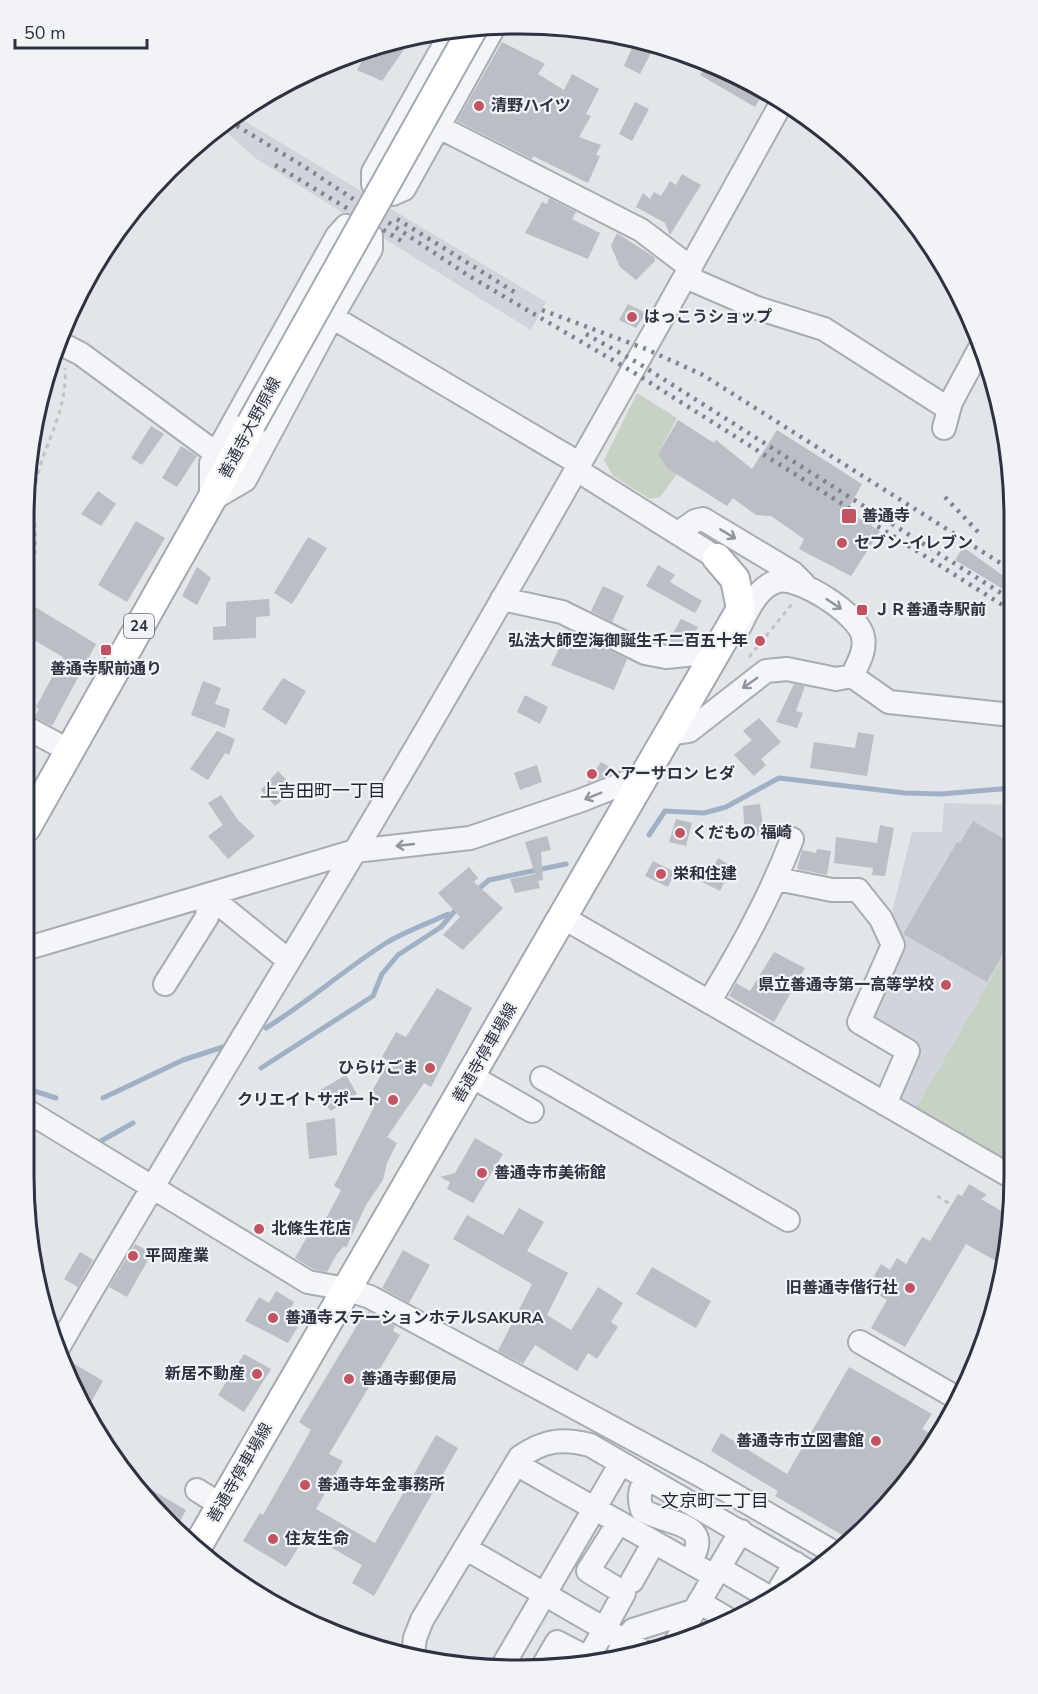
<svg xmlns="http://www.w3.org/2000/svg" width="1038" height="1694" viewBox="0 0 1038 1694" font-family="'Nunito Sans','Noto Sans JP',sans-serif">
  <style>
    .built { fill: #d0d4db }
    .green { fill: #c7d2c4 }
    .lines { fill: none; stroke-linecap: round; stroke-linejoin: round }
    .stream { stroke: #a1b1c5; stroke-width: 5 }
    .building { fill: #babec5 }
    .minor-casing { stroke: #a8acb3; stroke-width: 26 }
    .major-casing { stroke: #a3a9b3; stroke-width: 32 }
    .path { stroke: #c0c2c8; stroke-width: 3; stroke-dasharray: 4.5 4.5; stroke-linecap: butt }
    .minor { stroke: #f4f5f8; stroke-width: 22 }
    .major { stroke: #fff; stroke-width: 28 }
    .rail { stroke: #7d8491; stroke-width: 4.5; stroke-dasharray: 3 6; stroke-linecap: butt }
    .major-bridge-casing { stroke: #a3a9b3; stroke-width: 32; stroke-linecap: butt }
    .major-bridge { stroke: #fff; stroke-width: 28 }
    .oneway { stroke: #90949c }
    .poi-dot { fill: #c15462; stroke: #f1f3f7; stroke-width: 2 }
    .labels { text-anchor: middle; dominant-baseline: central; stroke-width: 4.5; stroke-linejoin: round; paint-order: stroke }
    .shield { fill: #f1f3f7; stroke: #676c76; stroke-width: 1.5 }
    .shield-label { font-size: 15px; font-weight: bold; fill: #2c323f }
    .poi-label { font-size: 16px; font-weight: bold; fill: #2c323f; stroke: #f1f3f7; text-anchor: start }
    .street-label { font-size: 16px; fill: #2c323f; stroke: #f1f3f7 }
    .neighbourhood-label { font-size: 18px; fill: #1e2430; stroke: #f1f3f7 }
    .rim { fill: none; stroke: #2c323f; stroke-width: 3 }
  </style>
  <rect width="100%" height="100%" fill="#e2e5e9"/>
  <!-- built -->
  <path class="built" d="M 236,116 L 546,302 L 531,330 L 255,158 L 221,127 Z
    M 944,803 L 1012,805 L 1010,1163 L 894,1097 L 913,1047 L 865,1021 L 912,832 L 942,832 Z"/>
  <!-- green -->
  <path class="green" d="M 637,393 L 677,418 L 658,454 L 667,467 L 677,474 L 660,497 L 650,499 L 613,476 L 604,460 Z
    M 1011,945 L 1010,1163 L 915,1110 Z"/>
  <g class="lines">
    <!-- stream -->
    <path class="stream" d="M 649,835 L 665,811 L 704,813 L 726,807 L 779,778 L 905,793 L 941,794 L 1012,788
      M 475,892 L 489,880 L 566,864
      M 266,1028 C 308,1002 345,969 386,943 C 406,931 427,924 448,914
      M 261,1068 L 373,996 L 382,974 L 398,955 L 441,927 L 459,906
      M 25,1088 L 56,1098
      M 103,1098 L 183,1060 L 223,1047
      M 101,1141 L 133,1123"/>
  </g>
  <!-- building -->
  <path class="building" d="M 412,38 L 382,81 L 357,70 L 369,48 Z
    M 636,39 L 654,47 L 640,74 L 624,66 Z
    M 502,42 L 545,64 L 538,74 L 564,90 L 572,74 L 599,89 L 586,114 L 591,116 L 579,137 L 601,145 L 596,155 L 600,156 L 588,183 L 533,156 L 532,159 L 457,121 Z
    M 707,63 L 738,75 L 764,92 L 755,107 L 700,75 Z
    M 635,102 L 649,109 L 632,141 L 619,134 Z
    M 682,174 L 701,185 L 670,235 L 665,223 L 636,207 L 643,193 L 650,199 L 654,192 L 661,196 L 670,181 L 676,185 Z
    M 549,198 L 576,212 L 572,219 L 600,233 L 588,259 L 525,233 L 542,202 L 547,204 Z
    M 617,233 L 654,257 L 655,261 L 636,280 L 620,267 L 611,246 Z
    M 628,304 L 646,313 L 636,328 L 619,320 Z
    M 678,420 L 714,443 L 716,440 L 752,469 L 777,430 L 862,484 L 847,511 L 880,531 L 851,576 L 799,549 L 804,539 L 771,516 L 756,515 L 733,498 L 727,506 L 667,468 L 658,454 Z
    M 151,426 L 164,434 L 142,465 L 131,458 Z
    M 181,446 L 197,456 L 177,487 L 162,478 Z
    M 98,491 L 116,504 L 101,526 L 81,514 Z
    M 136,521 L 165,538 L 127,602 L 98,585 Z
    M 308,537 L 327,548 L 292,604 L 274,593 Z
    M 963,547 L 1012,582 L 1006,591 L 955,560 Z
    M 658,565 L 675,575 L 670,582 L 702,601 L 695,613 L 646,586 Z
    M 197,567 L 211,578 L 197,605 L 182,596 Z
    M 603,586 L 624,596 L 612,622 L 591,611 Z
    M 269,599 L 270,616 L 256,617 L 256,638 L 213,640 L 213,627 L 226,626 L 226,602 Z
    M 27,602 L 96,644 L 52,726 L 35,717 L 39,709 L 36,707 L 63,657 L 27,636 Z
    M 681,619 L 698,627 L 690,641 L 674,643 L 669,640 Z
    M 568,630 L 627,659 L 614,690 L 551,665 Z
    M 283,678 L 306,691 L 286,725 L 262,709 Z
    M 203,681 L 221,688 L 215,704 L 230,709 L 225,728 L 191,715 Z
    M 794,684 L 805,686 L 796,711 L 803,713 L 797,728 L 776,722 Z
    M 525,695 L 548,707 L 540,724 L 517,712 Z
    M 759,718 L 781,742 L 761,759 L 766,765 L 754,776 L 734,755 L 752,740 L 743,731 Z
    M 217,731 L 235,739 L 229,755 L 225,753 L 208,780 L 190,769 Z
    M 858,732 L 874,735 L 867,776 L 810,768 L 814,742 L 855,748 Z
    M 601,762 L 613,769 L 611,774 L 587,783 Z
    M 537,765 L 542,782 L 520,790 L 514,773 Z
    M 278,771 L 295,789 L 275,806 L 261,790 Z
    M 221,795 L 238,820 L 255,836 L 228,859 L 208,836 L 223,825 L 208,803 Z
    M 760,804 L 764,835 L 745,837 L 743,806 Z
    M 676,819 L 692,823 L 686,846 L 669,842 Z
    M 973,821 L 1011,843 L 1011,861 L 1006,869 L 1011,873 L 1011,940 L 987,982 L 903,934 L 957,842 L 960,843 Z
    M 880,825 L 894,828 L 885,876 L 872,875 L 873,868 L 834,863 L 836,837 L 877,843 Z
    M 547,836 L 551,850 L 541,852 L 543,880 L 538,881 L 540,888 L 515,893 L 510,879 L 535,874 L 525,842 Z
    M 817,849 L 831,851 L 827,875 L 797,869 L 802,850 L 816,853 Z
    M 718,858 L 732,867 L 720,891 L 698,880 L 707,865 L 713,868 Z
    M 653,861 L 675,872 L 668,887 L 645,876 Z
    M 469,867 L 478,878 L 474,882 L 503,908 L 463,950 L 443,935 L 460,917 L 438,893 Z
    M 774,952 L 805,968 L 774,1022 L 729,996 L 736,983 L 750,991 Z
    M 437,988 L 472,1008 L 431,1087 L 424,1083 L 387,1137 L 397,1143 L 387,1163 L 383,1180 L 366,1205 L 346,1248 L 344,1246 L 337,1254 L 327,1272 L 313,1269 L 295,1258 L 311,1230 L 313,1231 L 319,1221 L 323,1223 L 329,1213 L 341,1190 L 334,1186 L 375,1105 L 367,1100 L 389,1061 L 382,1057 L 396,1032 L 406,1037 Z
    M 346,1075 L 357,1094 L 331,1111 L 317,1092 Z
    M 335,1118 L 337,1155 L 309,1159 L 306,1123 Z
    M 475,1138 L 503,1154 L 473,1203 L 447,1189 L 450,1182 L 440,1177 L 455,1173 Z
    M 969,1184 L 987,1195 L 981,1199 L 1010,1216 L 1010,1239 L 1003,1265 L 966,1244 L 905,1347 L 871,1328 L 887,1300 L 877,1294 L 884,1283 L 874,1276 L 881,1264 L 890,1270 L 897,1258 L 906,1264 L 922,1237 L 930,1241 L 958,1194 L 962,1196 Z
    M 519,1208 L 544,1222 L 527,1251 L 568,1273 L 547,1315 L 571,1330 L 598,1287 L 623,1303 L 611,1322 L 618,1327 L 597,1359 L 588,1353 L 577,1371 L 535,1345 L 523,1364 L 498,1351 L 532,1284 L 453,1239 L 467,1215 L 503,1235 Z
    M 135,1244 L 152,1253 L 127,1297 L 109,1287 Z
    M 403,1250 L 430,1265 L 409,1303 L 382,1288 Z
    M 80,1252 L 93,1260 L 78,1287 L 64,1279 Z
    M 652,1267 L 711,1301 L 696,1328 L 636,1294 Z
    M 276,1291 L 294,1302 L 289,1311 L 300,1316 L 296,1323 L 299,1325 L 288,1343 L 245,1321 L 259,1297 L 269,1303 Z
    M 369,1312 L 395,1326 L 393,1331 L 400,1335 L 329,1454 L 343,1461 L 316,1509 L 375,1543 L 436,1435 L 458,1448 L 374,1596 L 352,1583 L 362,1565 L 307,1534 L 286,1567 L 243,1541 L 260,1513 L 263,1515 L 311,1430 L 299,1422 L 364,1314 L 366,1315 Z
    M 244,1354 L 271,1369 L 244,1412 L 218,1395 Z
    M 66,1359 L 103,1381 L 89,1406 L 64,1360 Z
    M 849,1367 L 932,1414 L 922,1429 L 935,1436 L 912,1476 L 849,1539 L 775,1496 L 778,1491 L 711,1451 L 721,1433 L 787,1474 Z
    M 140,1483 L 186,1510 L 177,1527 L 137,1487 Z"/>
  <g class="lines">
    <!-- minor casing -->
    <g class="minor-casing">
      <path id="minor" d="M 453,29 L 373,172 L 373,184 L 393,194 L 404,189 L 494,27
        M 437,126 L 641,230 L 691,268
        M 686,277 L 757,308 L 824,329 L 949,409
        M 58,342 L 81,354 L 217,454
        M 944,428 L 951,402 L 980,348
        M 577,470 L 717,558
        M 211,499 L 211,463 L 337,236 L 346,226 L 371,236 L 371,249 L 332,317
        M 211,500 L 245,480 L 332,317 L 580,464
        M 678,533 L 695,521 L 703,519 L 793,573 L 803,583
        M 502,599 L 562,612 L 645,653 L 666,657 L 717,652
        M 852,676 L 889,702 L 1012,715
        M 27,728 L 68,750
        M 670,734 L 689,731 L 766,671 L 787,669 L 836,679 L 852,676 C 858,663 866,651 863,637 C 860,615 799,576 778,581 C 758,586 748,610 740,626
        M 777,879 L 832,890 L 858,890 L 881,919 L 893,945 L 859,1022 L 908,1051 L 885,1104
        M 209,896 L 288,960
        M 564,918 L 1010,1176
        M 25,949 L 355,851 L 470,838 L 582,800 L 647,774
        M 165,984 L 207,917 L 209,896
        M 709,1002 C 741,949 770,897 792,839
        M 471,1076 L 532,1111
        M 542,1078 L 788,1220
        M 24,1109 L 308,1282 L 346,1289 L 370,1297 L 700,1475 L 835,1553
        M 860,1342 L 957,1398
        M 58,1348 C 154,1181 256,1017 355,851 C 502,604 643,354 782,102
        M 516,1464 L 714,1576
        M 647,1478 C 639,1490 638,1497 642,1510 C 666,1525 716,1521 690,1562
        M 197,1490 L 208,1497
        M 465,1548 L 641,1650
        M 719,1568 L 767,1596
        M 632,1581 L 654,1542
        M 779,1590 L 795,1563
        M 699,1602 L 726,1618
        M 674,1645 L 741,1531
        M 619,1652 L 633,1630 L 693,1611
        M 413,1653 L 415,1638 L 422,1620 L 520,1457 C 544,1440 562,1438 590,1445 L 811,1573
        M 588,1659 L 624,1593 L 588,1571 L 619,1522
        M 543,1666 L 557,1642 L 588,1658
        M 502,1667 L 621,1463"/>
    </g>
    <!-- major casing -->
    <g class="major-casing">
      <path id="major" d="M 26,828 L 211,500 L 251,424
        M 197,1547 L 741,609 L 735,579 L 717,558"/>
    </g>
    <!-- path -->
    <path class="path" d="M 27,580 C 44,547 30,521 35,489 C 41,446 68,415 65,368
      M 749,657 L 792,604
      M 937,1196 L 952,1205"/>
    <!-- minor -->
    <use href="#minor" class="minor"/>
    <!-- major -->
    <use href="#major" class="major"/>
    <!-- rail -->
    <path class="rail" d="M 229,121 L 308,169 L 469,276 L 633,372 L 1012,611
      M 275,165 L 405,243
      M 397,219 L 516,293
      M 542,310 L 646,349 L 703,375 L 1013,571
      M 586,334 L 638,363 L 1012,600
      M 945,497 L 980,534"/>
    <!-- major-bridge casing -->
    <g class="major-bridge-casing">
      <path id="major-bridge" d="M 251,424 L 473,28"/>
    </g>
    <!-- major-bridge -->
    <use href="#major-bridge" class="major-bridge"/>
  </g>
  <!-- one-way arrows -->
  <defs><path id="oneway-shaft" d="M-6 0H5M1.5-3L5.5 0L1.5 3" fill="none" stroke-width="1.6" stroke-linecap="round" stroke-linejoin="round" transform="scale(1.5)"/></defs>
  <g class="oneway">
    <use href="#oneway-shaft" transform="translate(728 534) rotate(31)"/>
    <use href="#oneway-shaft" transform="translate(834 604) rotate(34)"/>
    <use href="#oneway-shaft" transform="translate(750 683) rotate(145)"/>
    <use href="#oneway-shaft" transform="translate(593 796) rotate(158)"/>
    <use href="#oneway-shaft" transform="translate(405 845) rotate(174)"/>
  </g>
  <!-- markers -->
  <g class="poi-dot">
    <circle cx="479" cy="106" r="6"/>
    <circle cx="632" cy="317" r="6"/>
    <rect x="841" y="508" width="16" height="16" rx="3"/>
    <circle cx="842" cy="543" r="6"/>
    <rect x="856" y="604" width="12" height="12" rx="3"/>
    <circle cx="760" cy="641" r="6"/>
    <rect x="100" y="644" width="12" height="12" rx="3"/>
    <circle cx="592" cy="774" r="6"/>
    <circle cx="680" cy="833" r="6"/>
    <circle cx="661" cy="874" r="6"/>
    <circle cx="946" cy="985" r="6"/>
    <circle cx="430" cy="1068" r="6"/>
    <circle cx="393" cy="1100" r="6"/>
    <circle cx="482" cy="1173" r="6"/>
    <circle cx="259" cy="1229" r="6"/>
    <circle cx="133" cy="1256" r="6"/>
    <circle cx="910" cy="1288" r="6"/>
    <circle cx="273" cy="1318" r="6"/>
    <circle cx="257" cy="1374" r="6"/>
    <circle cx="349" cy="1379" r="6"/>
    <circle cx="876" cy="1441" r="6"/>
    <circle cx="305" cy="1485" r="6"/>
    <circle cx="273" cy="1539" r="6"/>
  </g>
  <g class="labels">
    <!-- shield labels -->
    <rect class="shield" x="124" y="614" width="30" height="24" rx="4.5"/>
    <g class="shield-label">
      <text x="139" y="626">24</text>
    </g>
    <!-- poi labels -->
    <g class="poi-label">
      <text x="491" y="106">清野ハイツ</text>
      <text x="644" y="317">はっこうショップ</text>
      <text x="862" y="516">善通寺</text>
      <text x="854" y="543">セブン-イレブン</text>
      <text x="874" y="610">ＪＲ善通寺駅前</text>
      <text x="748" y="641" text-anchor="end">弘法大師空海御誕生千二百五十年</text>
      <text x="106" y="669" text-anchor="middle">善通寺駅前通り</text>
      <text x="604" y="774">ヘアーサロン ヒダ</text>
      <text x="692" y="833">くだもの 福崎</text>
      <text x="673" y="874">栄和住建</text>
      <text x="934" y="985" text-anchor="end">県立善通寺第一高等学校</text>
      <text x="418" y="1068" text-anchor="end">ひらけごま</text>
      <text x="381" y="1100" text-anchor="end">クリエイトサポート</text>
      <text x="494" y="1173">善通寺市美術館</text>
      <text x="271" y="1229">北條生花店</text>
      <text x="145" y="1256">平岡産業</text>
      <text x="898" y="1288" text-anchor="end">旧善通寺偕行社</text>
      <text x="285" y="1318">善通寺ステーションホテルSAKURA</text>
      <text x="245" y="1374" text-anchor="end">新居不動産</text>
      <text x="361" y="1379">善通寺郵便局</text>
      <text x="864" y="1441" text-anchor="end">善通寺市立図書館</text>
      <text x="317" y="1485">善通寺年金事務所</text>
      <text x="285" y="1539">住友生命</text>
    </g>
    <!-- street labels -->
    <g class="street-label">
      <text transform="translate(250 428) rotate(-62)">善通寺大野原線</text>
      <text transform="translate(485 1053) rotate(-60)">善通寺停車場線</text>
      <text transform="translate(240 1473) rotate(-60)">善通寺停車場線</text>
    </g>
    <!-- neighbourhood labels -->
    <g class="neighbourhood-label">
      <text x="323" y="791">上吉田町一丁目</text>
      <text x="715" y="1501">文京町二丁目</text>
    </g>
  </g>
  <!-- crop -->
  <path d="M0 0H1038V1694H0ZM518 34H520A484 484 0 0 1 1004 518V1176A484 484 0 0 1 520 1660H518A484 484 0 0 1 34 1176V518A484 484 0 0 1 518 34Z" fill="#f1f3f7" fill-rule="evenodd"/>
  <path class="rim" d="M518 34H520A484 484 0 0 1 1004 518V1176A484 484 0 0 1 520 1660H518A484 484 0 0 1 34 1176V518A484 484 0 0 1 518 34Z"/>
  <!-- scale -->
  <path d="M15 39v9h132v-9" fill="none" stroke="#2c323f" stroke-width="3"/>
  <text x="24" y="39" font-size="18" fill="#2c323f" stroke="#f1f3f7" stroke-width="4.5" paint-order="stroke">50 m</text>
</svg>
